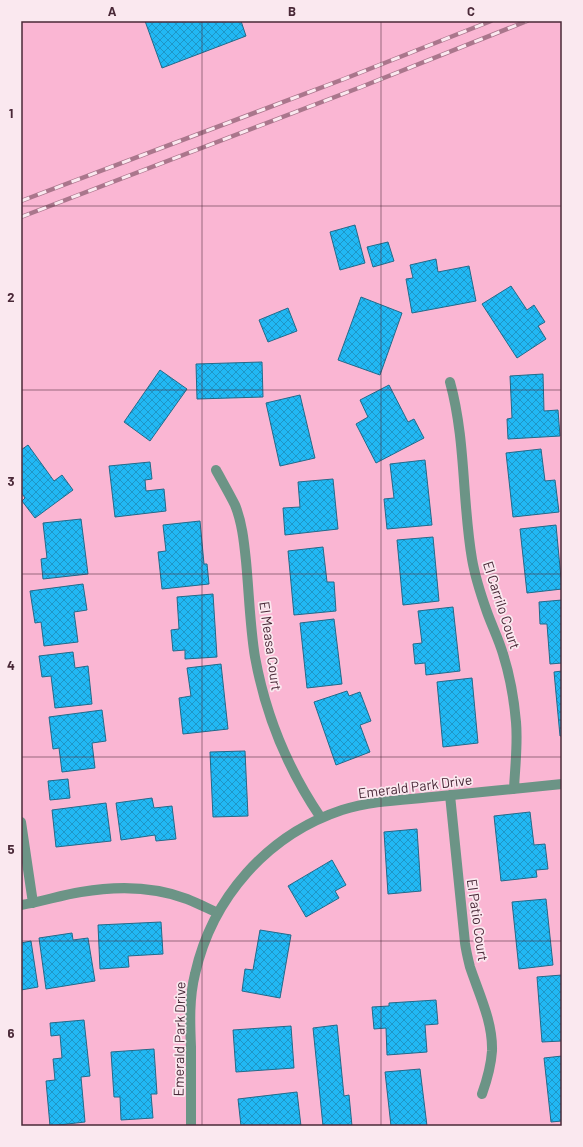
<svg xmlns="http://www.w3.org/2000/svg" width="583" height="1147" viewBox="0 0 583 1147" font-family="Barlow,sans-serif">
  <style>
    .building { fill: url(#building-cross-hatch); stroke: #226a8a }
    .lines { fill: none; stroke-linecap: round; stroke-linejoin: round }
    .minor { stroke: #6c9486; stroke-width: 10 }
    .rail-casing { stroke: #aa768c; stroke-width: 4.5 }
    .rail { stroke: #fae8ef; stroke-width: 3; stroke-dasharray: 9; stroke-linecap: butt }
    .grid { fill: none; stroke: #492837; stroke-width: 1; stroke-opacity: 0.55 }
    .labels { text-anchor: middle; dominant-baseline: central; stroke-width: 3.5; stroke-linejoin: round; paint-order: stroke }
    .street-label { font-size: 14px; fill: #492837; stroke: #fae8ef }
    .neatline { fill: none; stroke: #492837; stroke-width: 1.5 }
    .grid-label { font-size: 13px; text-anchor: middle; font-weight: bold; fill: #492837 }
  </style>
  <defs>
    <pattern id="building-cross-hatch" width="8" height="8" patternUnits="userSpaceOnUse"><rect width="8" height="8" fill="#21b8f4"/><path d="M0 0l8 8M0 8l8-8" fill="none" stroke="#1f96c6"/></pattern>
  </defs>
  <rect width="100%" height="100%" fill="#fab6d3"/>
  <!-- building -->
  <path class="building" d="M 145,21 L 241,21 L 246,36 L 162,68 Z
    M 355,225 L 365,263 L 340,270 L 330,232 Z
    M 388,242 L 394,261 L 373,267 L 367,247 Z
    M 436,259 L 438,272 L 469,266 L 476,301 L 412,313 L 406,279 L 413,278 L 410,265 Z
    M 511,286 L 527,310 L 534,305 L 545,322 L 538,326 L 546,339 L 517,358 L 482,304 Z
    M 361,297 L 402,313 L 380,375 L 338,360 Z
    M 288,308 L 297,331 L 268,342 L 259,320 Z
    M 262,362 L 263,397 L 197,399 L 196,364 Z
    M 160,370 L 187,389 L 150,441 L 124,422 Z
    M 543,374 L 544,411 L 558,410 L 560,436 L 508,439 L 507,419 L 512,418 L 510,376 Z
    M 389,385 L 408,422 L 414,419 L 424,438 L 376,463 L 356,424 L 368,417 L 360,400 Z
    M 300,395 L 315,458 L 280,466 L 266,403 Z
    M 28,445 L 54,481 L 62,475 L 73,490 L 35,518 L 22,501 L 25,498 L 21,492 L 21,450 Z
    M 541,449 L 545,481 L 555,480 L 559,512 L 513,517 L 506,453 Z
    M 425,460 L 432,525 L 387,529 L 384,499 L 394,498 L 390,464 Z
    M 150,462 L 152,479 L 145,480 L 146,491 L 164,489 L 166,511 L 115,517 L 109,466 Z
    M 333,479 L 338,529 L 285,535 L 283,508 L 300,507 L 298,482 Z
    M 81,519 L 88,574 L 43,579 L 41,559 L 47,558 L 43,523 Z
    M 200,521 L 204,564 L 207,564 L 209,584 L 162,589 L 158,552 L 166,551 L 163,525 Z
    M 556,525 L 562,589 L 527,593 L 520,529 Z
    M 433,537 L 439,601 L 403,605 L 397,540 Z
    M 323,547 L 327,582 L 334,582 L 336,611 L 294,615 L 288,551 Z
    M 83,584 L 87,610 L 74,612 L 78,642 L 44,646 L 41,622 L 35,623 L 30,591 Z
    M 213,594 L 217,657 L 185,659 L 185,650 L 173,651 L 171,630 L 179,629 L 177,597 Z
    M 562,600 L 562,663 L 550,664 L 547,624 L 540,624 L 539,602 Z
    M 453,607 L 460,671 L 426,675 L 425,663 L 415,664 L 413,644 L 422,643 L 418,611 Z
    M 334,619 L 342,684 L 307,688 L 300,623 Z
    M 73,652 L 75,668 L 88,666 L 92,704 L 55,708 L 51,676 L 42,677 L 39,656 Z
    M 221,664 L 228,729 L 183,734 L 179,698 L 191,696 L 187,668 Z
    M 562,671 L 562,736 L 560,736 L 554,672 Z
    M 472,678 L 478,743 L 443,747 L 437,682 Z
    M 347,691 L 349,696 L 360,692 L 371,721 L 360,725 L 370,752 L 336,765 L 314,702 Z
    M 102,710 L 106,741 L 92,743 L 95,768 L 62,772 L 59,748 L 53,749 L 49,717 Z
    M 245,751 L 248,816 L 213,817 L 210,752 Z
    M 68,779 L 70,798 L 50,800 L 48,781 Z
    M 152,798 L 154,808 L 172,806 L 176,839 L 156,841 L 155,835 L 121,840 L 116,803 Z
    M 106,803 L 111,841 L 56,847 L 52,810 Z
    M 530,812 L 534,845 L 545,844 L 548,869 L 536,870 L 537,877 L 501,881 L 494,816 Z
    M 417,829 L 421,891 L 388,894 L 384,832 Z
    M 332,860 L 346,885 L 335,891 L 339,898 L 306,917 L 288,886 Z
    M 546,899 L 553,965 L 519,969 L 512,902 Z
    M 161,922 L 163,954 L 128,956 L 129,967 L 100,969 L 98,925 Z
    M 260,930 L 291,935 L 280,998 L 242,991 L 245,969 L 253,970 Z
    M 72,933 L 73,940 L 88,938 L 95,981 L 46,989 L 39,938 Z
    M 31,941 L 38,987 L 21,990 L 21,943 Z
    M 562,975 L 562,1041 L 542,1042 L 537,977 Z
    M 436,1000 L 438,1024 L 425,1025 L 427,1052 L 387,1055 L 386,1028 L 374,1029 L 372,1007 L 389,1006 L 389,1003 Z
    M 84,1020 L 90,1076 L 81,1077 L 85,1122 L 50,1126 L 46,1081 L 55,1080 L 53,1059 L 62,1058 L 60,1035 L 51,1036 L 50,1023 Z
    M 337,1025 L 344,1096 L 349,1095 L 352,1126 L 323,1126 L 313,1028 Z
    M 291,1026 L 294,1068 L 236,1072 L 233,1030 Z
    M 154,1049 L 157,1094 L 151,1094 L 153,1118 L 121,1120 L 120,1097 L 114,1097 L 111,1052 Z
    M 562,1056 L 562,1121 L 551,1122 L 544,1058 Z
    M 420,1069 L 427,1126 L 391,1126 L 385,1072 Z
    M 297,1092 L 301,1126 L 241,1126 L 238,1099 Z"/>
  <g class="lines">
    <!-- minor -->
    <path class="minor" d="M 450,382 C 466,440 462,501 472,559 C 475,577 481,595 487,612 C 492,626 499,640 503,654 C 510,676 514,699 516,722 C 518,744 515,767 514,789
      M 216,470 C 222,481 229,493 235,505 C 242,522 244,542 246,561 C 249,592 250,627 255,657 C 266,717 287,768 321,818
      M 450,795 L 465,943 C 466,951 468,959 470,967 C 479,994 493,1022 492,1051 C 491,1066 487,1080 482,1094
      M 21,822 L 33,903
      M 21,905 C 41,902 61,895 81,892 C 116,886 153,886 187,899 C 197,903 207,908 218,913
      M 191,1126 C 191,1100 191,1073 191,1047 C 190,1023 189,998 195,974 C 212,898 267,835 342,810 C 371,801 402,800 432,797 C 475,793 519,788 562,784"/>
    <!-- rail casing -->
    <g class="rail-casing">
      <path id="rail" d="M 21,201 L 344,79 L 491,21
        M 21,217 L 361,87 L 527,21"/>
    </g>
    <!-- rail -->
    <use href="#rail" class="rail"/>
  </g>
  <!-- grid -->
  <path class="grid" d="M 202,21 L 202,1126M 381,21 L 381,1126M 21,206 L 562,206M 21,390 L 562,390M 21,574 L 562,574M 21,757 L 562,757M 21,941 L 562,941"/>
  <g class="labels">
    <!-- street labels -->
    <g class="street-label">
      <text transform="translate(502 605) rotate(72)">El Carrilo Court</text>
      <text transform="translate(271 646) rotate(82)">El Measa Court</text>
      <text transform="translate(415 786) rotate(-7)">Emerald Park Drive</text>
      <text transform="translate(478 920) rotate(82)">El Patio Court</text>
      <text transform="translate(179 1039) rotate(-89)">Emerald Park Drive</text>
    </g>
  </g>
  <!-- border -->
  <rect width="583" height="1147" fill="none" stroke="#fae8ef" stroke-width="44"/>
  <rect x="22" y="22" width="539" height="1103" class="neatline"/>
  <g class="grid-label">
    <text x="112" y="16">A</text>
    <text x="292" y="16">B</text>
    <text x="471" y="16">C</text>
    <text x="11" y="118">1</text>
    <text x="11" y="302">2</text>
    <text x="11" y="486">3</text>
    <text x="11" y="670">4</text>
    <text x="11" y="854">5</text>
    <text x="11" y="1038">6</text>
  </g>
</svg>
